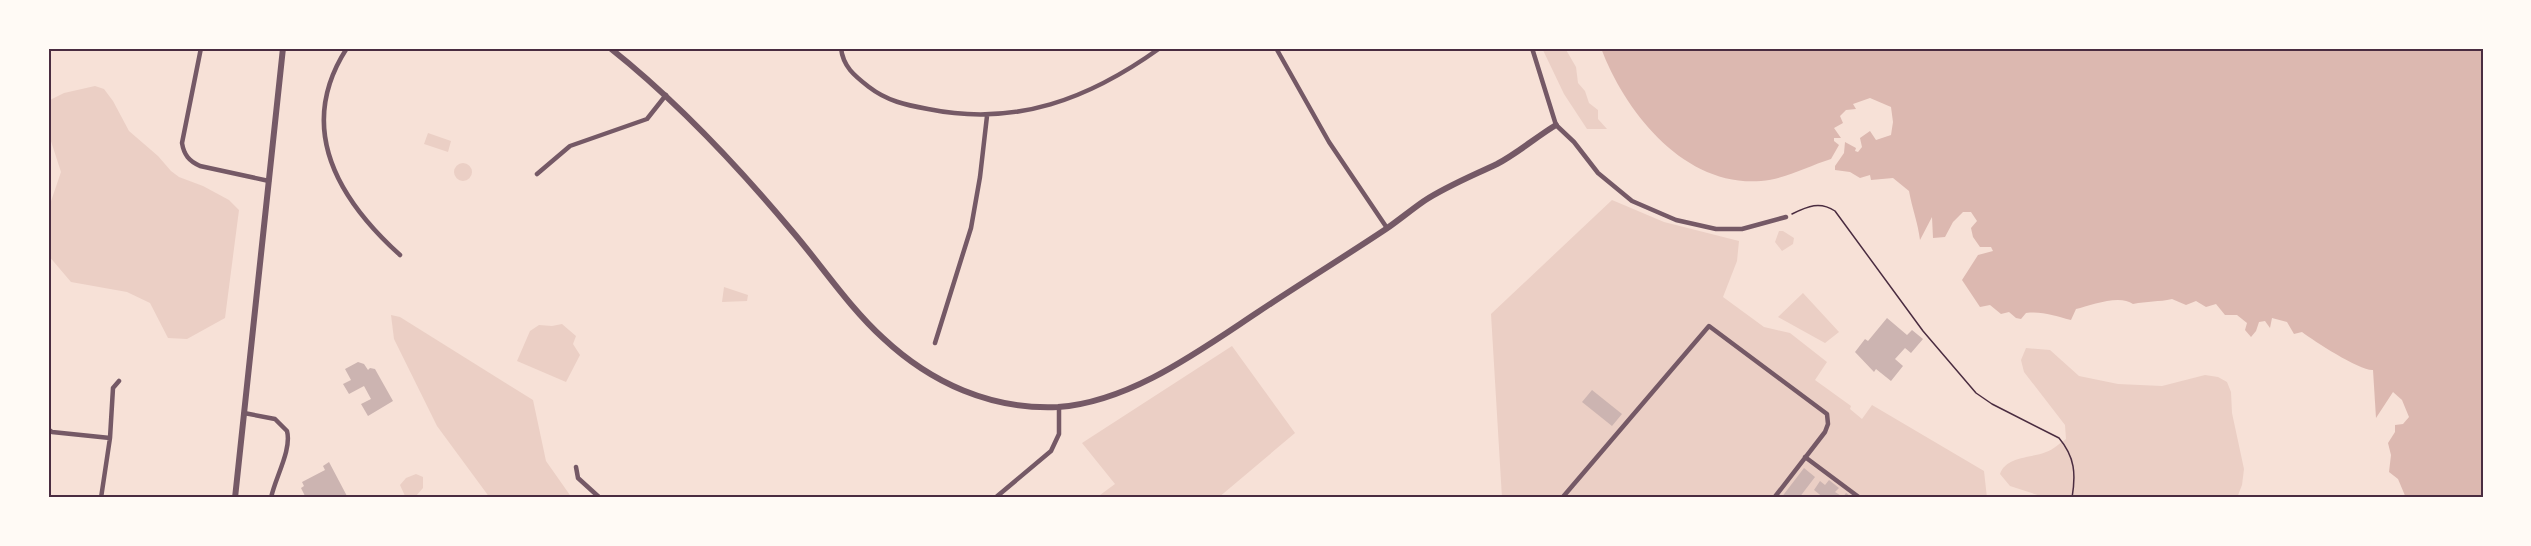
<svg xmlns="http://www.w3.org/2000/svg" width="2531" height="546" viewBox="0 0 2531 546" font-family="Karla,sans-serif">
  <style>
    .green { fill: #ebcfc5 }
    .water { fill: #dcb8b0 }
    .building { fill: #ccb4b1 }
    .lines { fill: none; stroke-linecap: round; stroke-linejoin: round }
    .path { stroke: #4a2c40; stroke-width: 1.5 }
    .minor { stroke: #755966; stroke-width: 4.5 }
    .tertiary { stroke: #755966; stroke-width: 6 }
    .neatline { fill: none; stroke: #4a2c40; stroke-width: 2 }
  </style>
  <rect width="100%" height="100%" fill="#f7e1d7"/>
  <!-- green -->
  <path class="green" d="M 1542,48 L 1565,48 L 1576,67 L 1578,83 L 1585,91 L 1589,103 L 1598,110 L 1598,119 L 1607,129 L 1587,129 L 1564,94 Z
    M 95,86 L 104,89 L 113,101 L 129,131 L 158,156 L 171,171 L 179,177 L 203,186 L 229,200 L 239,210 L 225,318 L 187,339 L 168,338 L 150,303 L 127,292 L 71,282 L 48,255 L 48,210 L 61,172 L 48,132 L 48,101 L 64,93 Z
    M 428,133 L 451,141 L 448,152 L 424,144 Z
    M454 172a9 9 0 1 1 18 0a9 9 0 1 1-18 0Z
    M 1612,200 L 1664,222 L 1739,241 L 1737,261 L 1723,297 L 1764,327 L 1790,333 L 1827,362 L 1815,380 L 1851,406 L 1850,409 L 1862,419 L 1872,405 L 1984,471 L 1987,498 L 1502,498 L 1491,314 Z
    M 1779,231 L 1783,231 L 1794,238 L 1793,244 L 1782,251 L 1775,242 Z
    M 724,287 L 748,295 L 747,301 L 722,302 Z
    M 1803,293 L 1839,332 L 1825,343 L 1778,317 Z
    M 391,315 L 400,317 L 533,400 L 546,461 L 572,498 L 490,498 L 437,426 L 394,339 Z
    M 562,324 L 576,336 L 573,344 L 580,355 L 566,382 L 517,361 L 530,331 L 539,325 L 552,326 Z
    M 1232,346 L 1295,433 L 1218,498 L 1096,498 L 1115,484 L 1082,443 Z
    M 2026,348 L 2050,350 L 2079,376 L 2118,384 L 2162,386 L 2205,375 L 2218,377 L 2227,382 L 2231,392 L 2232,413 L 2244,469 L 2242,485 L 2237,498 L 2047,498 L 2010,486 L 2000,474 C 2006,456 2032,458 2046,452 C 2053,450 2060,443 2066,439 L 2065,425 L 2024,372 L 2021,360 Z
    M 416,474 L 423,477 L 423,488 L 416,496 L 405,496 L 400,485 L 406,478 Z"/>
  <!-- water -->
  <path class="water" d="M 1601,48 L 2483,48 L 2483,498 L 2406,498 L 2398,479 L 2389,472 L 2391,455 L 2388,443 L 2395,432 L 2395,425 L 2403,424 L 2409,417 L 2402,400 L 2393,392 L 2376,418 L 2373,370 C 2360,371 2314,341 2302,332 L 2294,334 L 2287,322 L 2272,318 L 2270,328 L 2265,321 L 2259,322 L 2256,331 L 2251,337 L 2245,330 L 2247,323 L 2237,315 L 2225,315 L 2216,304 L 2206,307 L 2196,301 L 2186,305 L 2172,299 C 2159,302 2147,301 2133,304 C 2120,294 2091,305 2076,309 L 2071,320 C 2054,316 2043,311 2026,313 L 2021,319 L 2016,318 L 2009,312 L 2001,314 L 1990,305 L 1980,307 L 1962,280 L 1978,255 L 1993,251 L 1991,247 L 1980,247 L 1973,237 L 1971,228 L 1977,221 L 1971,212 L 1963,212 L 1953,222 L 1945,237 L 1933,238 L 1932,217 L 1920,240 C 1918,223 1912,208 1909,191 L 1893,178 L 1871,180 L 1870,175 L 1860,178 L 1850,172 L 1835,170 L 1835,166 L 1844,153 L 1845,142 L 1856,148 L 1855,151 L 1858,152 L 1862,147 L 1860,138 L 1870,131 L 1876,140 L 1891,135 L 1893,122 L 1891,107 L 1870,98 L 1853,104 L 1856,109 L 1846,110 L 1840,116 L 1843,123 L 1834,128 L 1841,138 L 1834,138 L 1834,141 L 1839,145 L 1831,159 C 1808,166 1786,179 1761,181 C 1684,187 1625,112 1601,48 Z"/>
  <!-- building -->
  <path class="building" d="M 1887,318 L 1907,335 L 1912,330 L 1923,339 L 1911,353 L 1905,348 L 1895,359 L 1903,366 L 1891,381 L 1876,369 L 1874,372 L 1855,352 L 1865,339 L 1868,341 Z
    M 358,362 L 364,364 L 368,370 L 370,368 L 375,369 L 393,401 L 368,416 L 361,404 L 371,399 L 364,386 L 349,394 L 343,384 L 351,380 L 345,369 Z
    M 1592,390 L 1622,414 L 1612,426 L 1582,402 Z
    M 329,462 L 348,498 L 301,498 L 305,496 L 301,488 L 304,486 L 302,482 L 325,470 L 323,466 Z
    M 1804,468 L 1815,477 L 1799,498 L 1781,498 Z
    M 1829,480 L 1839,488 L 1835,492 L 1843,497 L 1846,493 L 1853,498 L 1824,498 L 1814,490 L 1820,481 L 1825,485 Z"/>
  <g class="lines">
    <!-- path -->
    <path class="path" d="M 1792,214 C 1808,206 1820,201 1835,211 L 1923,331 L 1976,393 L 1992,404 L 2059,438 C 2075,457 2076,474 2072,498"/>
    <!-- minor -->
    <path class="minor" d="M 201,48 L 182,143 C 184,155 189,161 200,166 L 269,181
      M 347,48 C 295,128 338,199 400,255
      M 841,48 C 843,67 855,76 869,87 C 887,101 906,105 928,109 C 1016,127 1089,99 1160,48
      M 1276,48 L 1329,142 L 1387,228
      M 1532,48 L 1556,125 L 1574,142 L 1598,173 L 1632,201 L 1676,220 L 1716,229 L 1742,229 L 1786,217
      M 537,174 L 570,146 L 647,119 L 666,95
      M 935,343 L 971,228 L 980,177 L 987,116
      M 244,413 L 275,419 L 287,431 C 292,450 275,478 271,498
      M 48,429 L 52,432 L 110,438
      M 1805,457 L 1860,498
      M 576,467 L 578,478 L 600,498
      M 101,498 L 110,438 L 113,388 L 119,381
      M 995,498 L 1051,451 L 1059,434 L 1059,407
      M 1562,498 L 1709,326 L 1827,414 L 1828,424 L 1825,432 L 1774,498"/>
    <!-- tertiary -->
    <path class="tertiary" d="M 610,48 C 678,102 736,164 792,231 C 822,266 849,307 883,338 C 931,383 991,410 1058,407 C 1130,402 1199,351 1258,312 C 1300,284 1344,257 1386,229 C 1399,220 1411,210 1424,201 C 1447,186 1472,176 1497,164 C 1518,153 1536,137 1556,125
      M 235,498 L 283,48"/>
  </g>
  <!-- border -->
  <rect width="2531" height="546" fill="none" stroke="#fffaf5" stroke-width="99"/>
  <rect x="50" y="50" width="2432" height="446" class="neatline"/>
</svg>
